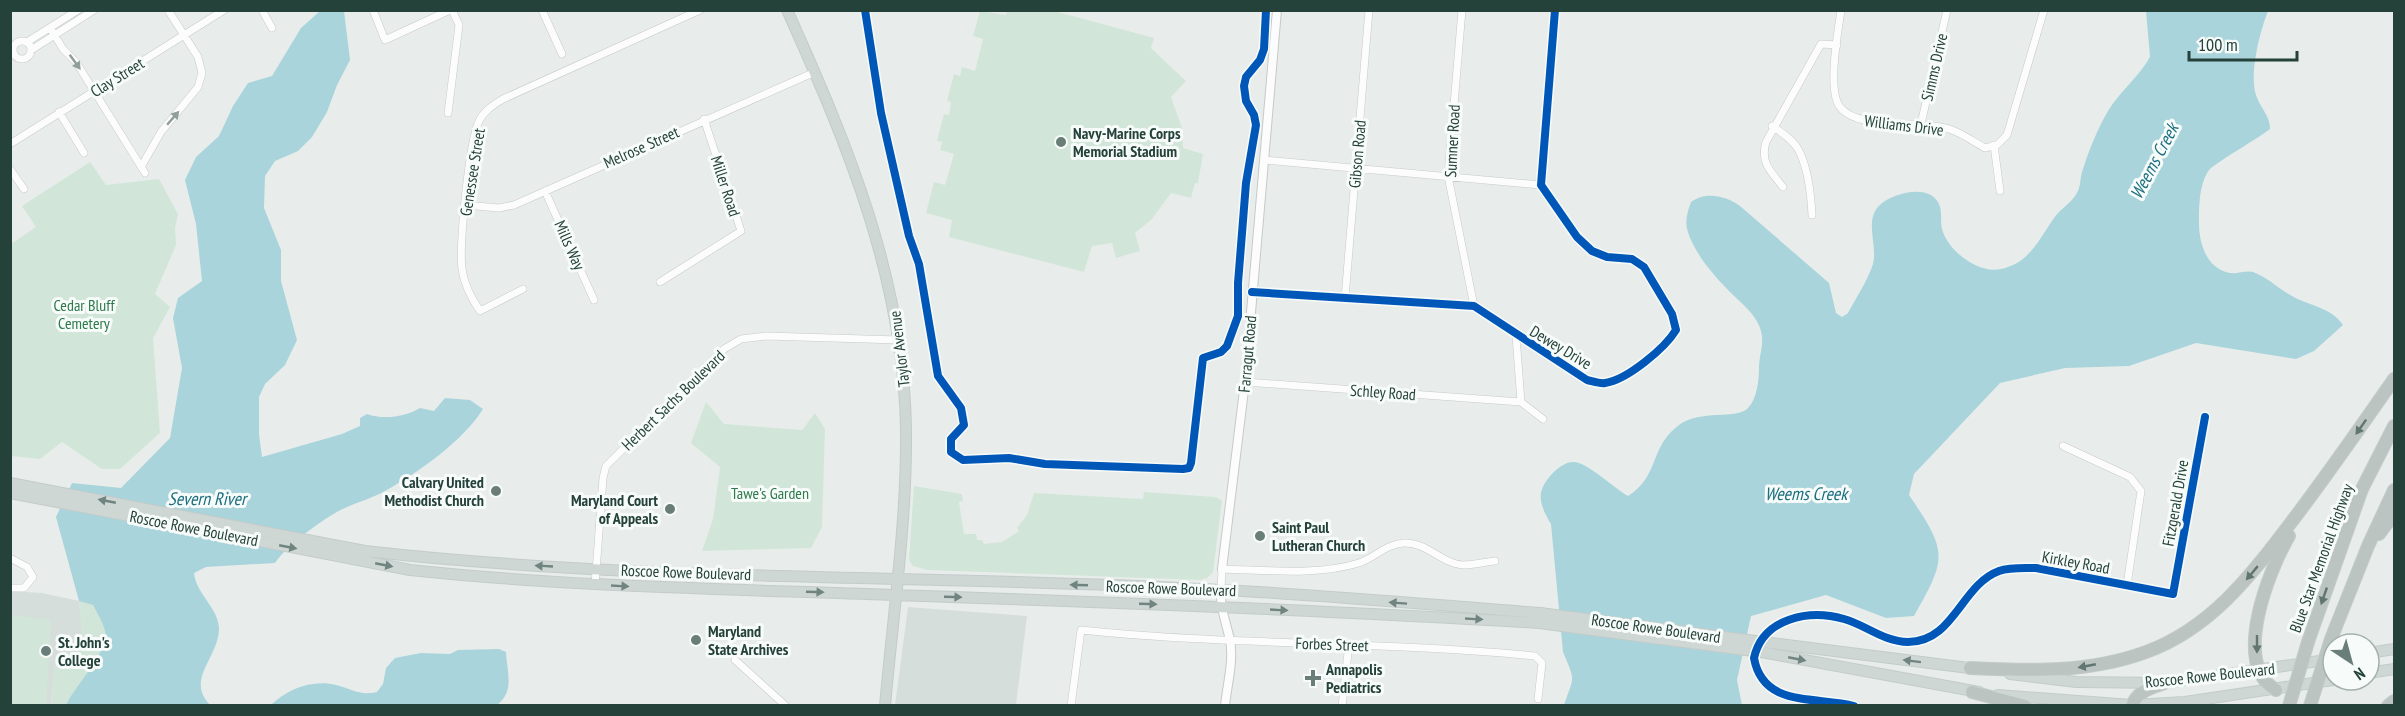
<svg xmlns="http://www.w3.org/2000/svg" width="2405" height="716" viewBox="0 0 2405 716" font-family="'PT Sans Narrow',sans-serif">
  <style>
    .built { fill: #d6dedb }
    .green { fill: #d1e6d8 }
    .water { fill: #a9d4db }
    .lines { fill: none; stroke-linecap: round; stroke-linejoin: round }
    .minor-casing { stroke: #c5cac8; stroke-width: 8 }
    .tertiary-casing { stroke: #c5cac8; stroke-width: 10 }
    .primary-casing { stroke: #c3ccc9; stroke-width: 12 }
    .motorway-casing { stroke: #c3ccc9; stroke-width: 14 }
    .minor { stroke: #fcfcfc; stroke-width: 7 }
    .tertiary { stroke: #fcfcfc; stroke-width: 8 }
    .primary { stroke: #cfd7d5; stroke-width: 10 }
    .motorway { stroke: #bcc4c2; stroke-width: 12 }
    .primary-bridge-casing { stroke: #c3ccc9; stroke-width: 12; stroke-linecap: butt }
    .motorway-bridge-casing { stroke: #c3ccc9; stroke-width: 14; stroke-linecap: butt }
    .primary-bridge { stroke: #cfd7d5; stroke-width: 10 }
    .motorway-bridge { stroke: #bcc4c2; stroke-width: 12 }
    .cycleway-casing { stroke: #f7fbf9; stroke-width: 11 }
    .cycleway { stroke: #0057b8; stroke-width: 8 }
    .oneway { fill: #909f9b }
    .oneway2 { fill: #617670 }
    .oneway3 { fill: #718580 }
    .poi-dot { fill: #697e78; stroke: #f7fbf9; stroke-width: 2 }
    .labels { text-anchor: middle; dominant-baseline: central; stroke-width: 6; stroke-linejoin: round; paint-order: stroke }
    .street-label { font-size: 16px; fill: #24423a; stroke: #f7fbf9 }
    .poi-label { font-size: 16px; font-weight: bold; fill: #24423a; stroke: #f7fbf9; text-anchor: start }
    .park-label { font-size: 16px; fill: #2d7a4b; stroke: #f7fbf9 }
    .water-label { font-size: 18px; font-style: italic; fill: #1c6f80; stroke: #f7fbf9 }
  </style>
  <rect width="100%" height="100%" fill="#e8edeb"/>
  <!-- built -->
  <path class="built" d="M 10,591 L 42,593 L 79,601 L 84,645 L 76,660 L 56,658 L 51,705 L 11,705 Z
    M 908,607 L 1027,616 L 1016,705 L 895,705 Z"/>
  <!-- green -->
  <path class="green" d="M 980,11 L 1006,15 L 1007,11 L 1054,11 L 1154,38 L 1151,48 L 1186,81 L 1171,97 L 1182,128 L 1183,148 L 1203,154 L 1198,183 L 1195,183 L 1191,198 L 1171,193 L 1152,219 L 1135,233 L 1140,251 L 1116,258 L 1112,243 L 1092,246 L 1084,272 L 949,237 L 952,220 L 926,213 L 934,182 L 945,185 L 954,154 L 940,150 L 942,142 L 937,141 L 944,114 L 949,115 L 951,102 L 947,101 L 954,74 L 960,76 L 962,67 L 975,71 L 983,39 L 973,36 Z
    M 90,162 L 106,185 L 159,179 L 178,214 L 175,228 L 176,245 L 155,294 L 170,307 L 153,338 L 160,433 L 120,469 L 102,469 L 62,442 L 40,459 L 11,456 L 11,244 L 36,227 L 22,206 Z
    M 706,402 L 724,424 L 802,430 L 815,413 L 825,429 L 822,527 L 811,548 L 702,551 L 713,519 L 720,467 L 691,443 Z
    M 914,486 L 962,494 L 963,501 L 959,502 L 964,534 L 976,534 L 977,540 L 982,540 L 984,544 L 1002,542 L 1019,531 L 1017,528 L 1027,515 L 1034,493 L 1143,499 L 1144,492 L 1216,497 L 1222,501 L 1213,572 L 1207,578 L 1200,580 L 927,570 L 913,566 L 909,560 Z
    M 79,601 L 93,605 C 97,613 103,623 105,631 C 108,653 76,684 66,705 L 51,706 L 56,657 L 76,660 L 84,645 Z
    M 11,615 L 51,620 L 46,705 L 11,705 Z"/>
  <!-- water -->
  <path class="water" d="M 320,11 L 344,11 L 350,60 L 337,85 L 327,112 L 312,137 L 298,151 L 275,161 L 265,176 L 264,208 L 281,250 L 281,281 L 297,340 L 285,365 L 265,384 L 259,397 L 259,434 L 262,457 L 342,434 L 360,426 L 360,418 L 367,414 C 383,420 405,417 420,408 L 434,411 L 445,398 L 470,400 L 483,409 C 464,440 418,473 385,491 C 373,498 360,501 347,507 C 326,516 287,545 275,563 L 206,567 L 194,573 C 196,594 218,607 219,628 C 219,658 185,679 210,705 L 66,705 C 76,684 108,653 105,631 C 103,623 97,613 93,605 L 79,601 L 56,517 L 72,483 L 121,488 L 170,438 L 182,368 L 173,318 L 178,298 L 202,281 L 196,224 L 185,180 L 196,157 L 219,136 L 233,106 L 248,83 L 272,76 L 301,28 Z
    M 2146,11 L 2268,11 C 2260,31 2249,74 2256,95 C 2260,108 2270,115 2270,129 C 2259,138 2215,163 2209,170 C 2199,184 2199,207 2199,223 C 2199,244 2207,269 2230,273 C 2238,274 2246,270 2253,272 C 2267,277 2279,289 2292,296 C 2309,306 2331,307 2343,325 L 2314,351 L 2296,359 L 2196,343 L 2129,366 L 2065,368 L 2000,383 L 1914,474 L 1909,495 C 1947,551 1948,557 1914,616 L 1886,618 L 1826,595 L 1751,616 L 1737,680 L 1742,705 L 1564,705 C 1574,675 1576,683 1563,652 L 1551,524 C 1546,516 1539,503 1541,493 C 1543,481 1560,462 1573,462 C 1586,461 1615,489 1628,496 C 1660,476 1649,447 1679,425 C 1700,409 1737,420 1748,408 C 1757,399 1759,380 1759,368 C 1759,358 1763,346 1762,337 C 1761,318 1742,304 1731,293 C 1714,276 1693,252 1687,229 C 1685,220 1688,210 1691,202 C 1706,191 1726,196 1740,206 L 1829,283 L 1836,313 L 1842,317 L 1848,313 C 1856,298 1868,280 1873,264 C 1878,244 1863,219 1881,204 C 1894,193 1927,184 1938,202 C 1943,210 1940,221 1942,229 C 1948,251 1978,274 2001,269 C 2030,263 2039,239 2054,218 C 2061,208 2072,203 2078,191 C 2081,184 2080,176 2083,169 C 2089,150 2098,128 2108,111 C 2120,91 2139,77 2150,57 Z
    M 499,649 L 506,652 C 507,673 515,691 497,705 L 271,705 C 287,689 313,679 336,685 C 352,689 360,696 377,692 L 383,684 L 386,668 L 395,658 L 421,653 L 450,654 L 458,650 Z"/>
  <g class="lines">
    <!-- minor casing -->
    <g class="minor-casing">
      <path id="minor" d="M 262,10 L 272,28
        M 373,10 L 385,40 L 450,10
        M 542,10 L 562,54
        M 1462,10 L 1448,176 L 1474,306
        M 1841,10 C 1838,32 1827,90 1840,107 C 1858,131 1922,119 1952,130 C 1963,134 1974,142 1985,148 L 1997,145 L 2007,135 L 2044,10
        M 50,28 L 63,49 L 76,62 L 145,173
        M13 50a9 9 0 1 1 18 0a9 9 0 1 1-18 0Z
        M 27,42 L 78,10
        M 31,50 L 94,10
        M 59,112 L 84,153
        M 448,113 L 459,25 L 452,10
        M 1921,124 L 1947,10
        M 1772,126 C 1781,132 1792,139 1798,149 C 1808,167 1811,195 1812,215
        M 10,144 L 224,10
        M 1994,145 L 2000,191
        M 1264,160 L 1541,185
        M 141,167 L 161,132 L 198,87 L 202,73 L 198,57 L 168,10
        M 10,169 L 24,189
        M 1783,187 C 1770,171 1760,162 1766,142 L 1821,44 L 1837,45
        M 545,191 L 594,300
        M 465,205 L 499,208 L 514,205 L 815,72
        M 660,282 L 741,231 L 704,119
        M 523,289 L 480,311 C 471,298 464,284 462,269 C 459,245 469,142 479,121 C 484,111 493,105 503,99 L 700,10
        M 1252,292 L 1474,306 L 1587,380 C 1592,381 1600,384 1605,383 C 1627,380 1665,348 1676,330 L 1672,314 L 1644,267 L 1632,259 L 1607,257 L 1592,251 L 1577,237 L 1541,185 L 1555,10
        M 1345,298 L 1369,10
        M 1516,336 L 1521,402 L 1543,419
        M 1245,382 L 1521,402
        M 2063,446 L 2130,477 L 2141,491 L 2127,585
        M 10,558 L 27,567 L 33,577 L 24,588 L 10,588
        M 595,585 L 603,478 L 606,466 L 724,349 L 741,339 L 766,336 L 899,340
        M 1221,590 L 1222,569 C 1266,570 1316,576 1359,563 C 1376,557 1386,544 1404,543 C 1427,542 1442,564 1463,565 C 1473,565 1485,562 1495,561
        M 735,660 L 786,706
        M 1071,706 L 1081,630 C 1232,646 1384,641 1535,656 L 1542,663 L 1538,699
        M 1342,706 L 1349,644
        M 1854,706 C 1816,696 1763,708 1754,658 C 1763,618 1809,609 1844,619 C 1866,625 1884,642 1908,642 C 1954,642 1961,585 1999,571 C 2010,567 2024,568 2036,568 L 2173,594 L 2205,417"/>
    </g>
    <!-- tertiary casing -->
    <g class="tertiary-casing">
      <path id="tertiary" d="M 1222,569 L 1245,382 L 1277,10
        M 1221,590 C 1220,608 1226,622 1230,640 C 1234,661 1227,685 1225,706"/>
    </g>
    <!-- primary casing -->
    <g class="primary-casing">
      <path id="primary" d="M 787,10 C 848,145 904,280 906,430 C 907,522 893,614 885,706
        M 10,483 L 365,551 C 649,583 936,574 1222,590 C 1328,595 1434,605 1540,613
        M 10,493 L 410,570 C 570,587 731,589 892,595 C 1107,602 1323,610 1539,623
        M 1763,642 L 1977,669
        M 1761,652 L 1979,692
        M 2369,653 L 2394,649
        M 2369,673 L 2394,669
        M 2010,674 L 2076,682 L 2165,683 L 2333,659
        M 1998,695 L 2132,705 L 2185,702 L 2333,680"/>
    </g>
    <!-- motorway casing -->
    <g class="motorway-casing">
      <path id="motorway" d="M 2379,534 L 2394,514
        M 2331,639 L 2368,546 L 2394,490
        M 2308,642 L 2362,489 L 2394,426
        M 1970,668 C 2030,671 2089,673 2146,652 C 2214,627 2254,571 2296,516 C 2330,471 2362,425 2394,379
        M 2276,690 C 2231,664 2269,570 2289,536
        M 1972,692 L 2025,706
        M 2132,706 C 2137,691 2151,688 2165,683
        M 2388,706 L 2394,701"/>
    </g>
    <!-- minor -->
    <use href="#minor" class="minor"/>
    <!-- tertiary -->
    <use href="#tertiary" class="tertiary"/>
    <!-- primary -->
    <use href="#primary" class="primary"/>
    <!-- motorway -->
    <use href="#motorway" class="motorway"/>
    <!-- primary-bridge casing -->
    <g class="primary-bridge-casing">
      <path id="primary-bridge" d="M 1540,613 L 1763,642
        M 1539,623 L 1761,652"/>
    </g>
    <!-- motorway-bridge casing -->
    <g class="motorway-bridge-casing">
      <path id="motorway-bridge" d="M 2289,706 L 2308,642
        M 2310,706 L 2331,639"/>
    </g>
    <!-- primary-bridge -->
    <use href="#primary-bridge" class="primary-bridge"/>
    <!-- motorway-bridge -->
    <use href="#motorway-bridge" class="motorway-bridge"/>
    <!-- cycleway casing -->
    <g class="cycleway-casing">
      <path id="cycleway" d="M 865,10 L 881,113 L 909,236 L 919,264 L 938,376 L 961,408 L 964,425 L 951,439 L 951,452 L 963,460 L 1009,458 L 1045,464 L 1183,469 L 1189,468 L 1191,463 L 1203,358 L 1221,352 L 1227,346 L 1238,316 L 1238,283 L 1246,183 L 1256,125 L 1254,115 L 1246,101 L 1244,86 L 1246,77 L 1260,60 L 1264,49 L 1266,10
        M 1252,292 L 1474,306 L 1587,380 C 1592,381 1600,384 1605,383 C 1627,380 1665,348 1676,330 L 1672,314 L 1644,267 L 1632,259 L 1607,257 L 1592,251 L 1577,237 L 1541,185 L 1555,10
        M 1854,706 C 1816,696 1763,708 1754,658 C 1763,618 1809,609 1844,619 C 1866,625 1884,642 1908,642 C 1954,642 1961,585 1999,571 C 2010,567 2024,568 2036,568 L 2173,594 L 2205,417"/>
    </g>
    <!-- cycleway -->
    <use href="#cycleway" class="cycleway"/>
  </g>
  <!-- one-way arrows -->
  <defs><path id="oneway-solid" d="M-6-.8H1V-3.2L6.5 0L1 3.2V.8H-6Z" transform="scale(1.5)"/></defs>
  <g class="oneway">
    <use href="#oneway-solid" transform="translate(75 62) rotate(54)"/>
    <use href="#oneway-solid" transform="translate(173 118) rotate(-49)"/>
  </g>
  <g class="oneway2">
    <use href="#oneway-solid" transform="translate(2361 427) rotate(125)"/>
    <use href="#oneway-solid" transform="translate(2252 573) rotate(130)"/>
    <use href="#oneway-solid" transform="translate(2324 596) rotate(109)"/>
    <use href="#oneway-solid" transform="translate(2257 644) rotate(90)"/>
    <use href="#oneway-solid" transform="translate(2087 666) rotate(169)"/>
  </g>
  <g class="oneway3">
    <use href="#oneway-solid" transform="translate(107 501) rotate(-169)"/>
    <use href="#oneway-solid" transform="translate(288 547) rotate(11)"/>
    <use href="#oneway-solid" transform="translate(384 565) rotate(11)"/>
    <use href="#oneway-solid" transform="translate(544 566) rotate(-177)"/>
    <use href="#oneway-solid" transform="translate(1079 585) rotate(-178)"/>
    <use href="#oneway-solid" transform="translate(620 586) rotate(3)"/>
    <use href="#oneway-solid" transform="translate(815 592) rotate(2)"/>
    <use href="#oneway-solid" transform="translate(953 597) rotate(2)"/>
    <use href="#oneway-solid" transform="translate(1398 603) rotate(-176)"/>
    <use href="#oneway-solid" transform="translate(1148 604) rotate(2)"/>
    <use href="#oneway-solid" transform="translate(1279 610) rotate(3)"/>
    <use href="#oneway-solid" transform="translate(1474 619) rotate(3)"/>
    <use href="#oneway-solid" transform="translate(1797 659) rotate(11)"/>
    <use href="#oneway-solid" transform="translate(1912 661) rotate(-173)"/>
  </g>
  <!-- markers -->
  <g class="poi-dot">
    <circle cx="1061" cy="142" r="6"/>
    <circle cx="496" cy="491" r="6"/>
    <circle cx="670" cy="509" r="6"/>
    <circle cx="1260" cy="536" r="6"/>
    <circle cx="696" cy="640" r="6"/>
    <circle cx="46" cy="651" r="6"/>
    <path d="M1310 669h6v6h6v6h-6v6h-6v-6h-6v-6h6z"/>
  </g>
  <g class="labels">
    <!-- street labels -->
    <g class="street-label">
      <text transform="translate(1934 67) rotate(-77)">Simms Drive</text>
      <text transform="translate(117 77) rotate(-32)">Clay Street</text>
      <text transform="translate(1904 125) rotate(7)">Williams Drive</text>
      <text transform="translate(1452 141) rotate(-87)">Sumner Road</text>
      <text transform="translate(641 147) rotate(-24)">Melrose Street</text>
      <text transform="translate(1357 154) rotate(-85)">Gibson Road</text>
      <text transform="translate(472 172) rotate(-81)">Genessee Street</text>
      <text transform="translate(726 186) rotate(72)">Miller Road</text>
      <text transform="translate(570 245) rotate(66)">Mills Way</text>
      <text transform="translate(1561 347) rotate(31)">Dewey Drive</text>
      <text transform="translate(899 349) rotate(-97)">Taylor Avenue</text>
      <text transform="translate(1247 354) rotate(-85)">Farragut Road</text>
      <text transform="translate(1383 392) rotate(4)">Schley Road</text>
      <text transform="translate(673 400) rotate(-44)">Herbert Sachs Boulevard</text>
      <text transform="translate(2175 503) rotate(-80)">Fitzgerald Drive</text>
      <text transform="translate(194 528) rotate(11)">Roscoe Rowe Boulevard</text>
      <text transform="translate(2321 558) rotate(-70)">Blue Star Memorial Highway</text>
      <text transform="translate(2076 562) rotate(10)">Kirkley Road</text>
      <text transform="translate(686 572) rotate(2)">Roscoe Rowe Boulevard</text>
      <text transform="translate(1171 588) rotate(2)">Roscoe Rowe Boulevard</text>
      <text transform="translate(1656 628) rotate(8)">Roscoe Rowe Boulevard</text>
      <text transform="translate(1332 644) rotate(2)">Forbes Street</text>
      <text transform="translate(2210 675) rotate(-6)">Roscoe Rowe Boulevard</text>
    </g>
    <!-- poi labels -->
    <g class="poi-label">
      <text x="1073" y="133">Navy-Marine Corps<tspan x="1073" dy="18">Memorial Stadium</tspan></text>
      <text x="484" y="482" text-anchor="end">Calvary United<tspan x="484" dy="18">Methodist Church</tspan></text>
      <text x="658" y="500" text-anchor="end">Maryland Court<tspan x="658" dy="18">of Appeals</tspan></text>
      <text x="1272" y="527">Saint Paul<tspan x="1272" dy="18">Lutheran Church</tspan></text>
      <text x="708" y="631">Maryland<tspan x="708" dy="18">State Archives</tspan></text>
      <text x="58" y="642">St. John's<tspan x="58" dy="18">College</tspan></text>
      <text x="1326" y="669">Annapolis<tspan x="1326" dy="18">Pediatrics</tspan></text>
    </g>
    <!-- park labels -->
    <g class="park-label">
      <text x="84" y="305">Cedar Bluff<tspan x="84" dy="18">Cemetery</tspan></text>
      <text x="770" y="493">Tawe's Garden</text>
    </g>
    <!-- water labels -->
    <g class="water-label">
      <text transform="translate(2154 161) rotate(-62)">Weems Creek</text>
      <text x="1806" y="493">Weems Creek</text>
      <text x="207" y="498">Severn River</text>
    </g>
  </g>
  <!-- border -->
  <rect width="2405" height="716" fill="none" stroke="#24423a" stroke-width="24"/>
  <!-- north arrow -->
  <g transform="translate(2351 662) rotate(144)"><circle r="28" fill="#f7fbf9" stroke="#a3b1ad" stroke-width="1.5"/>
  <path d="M0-4.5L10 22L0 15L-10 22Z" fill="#697e78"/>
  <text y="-9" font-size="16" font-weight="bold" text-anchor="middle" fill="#24423a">N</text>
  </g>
  <!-- scale -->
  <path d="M2189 51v9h108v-9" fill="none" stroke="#24423a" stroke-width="3"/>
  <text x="2198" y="51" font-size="18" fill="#24423a" stroke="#f7fbf9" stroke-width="4.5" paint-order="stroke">100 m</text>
</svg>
